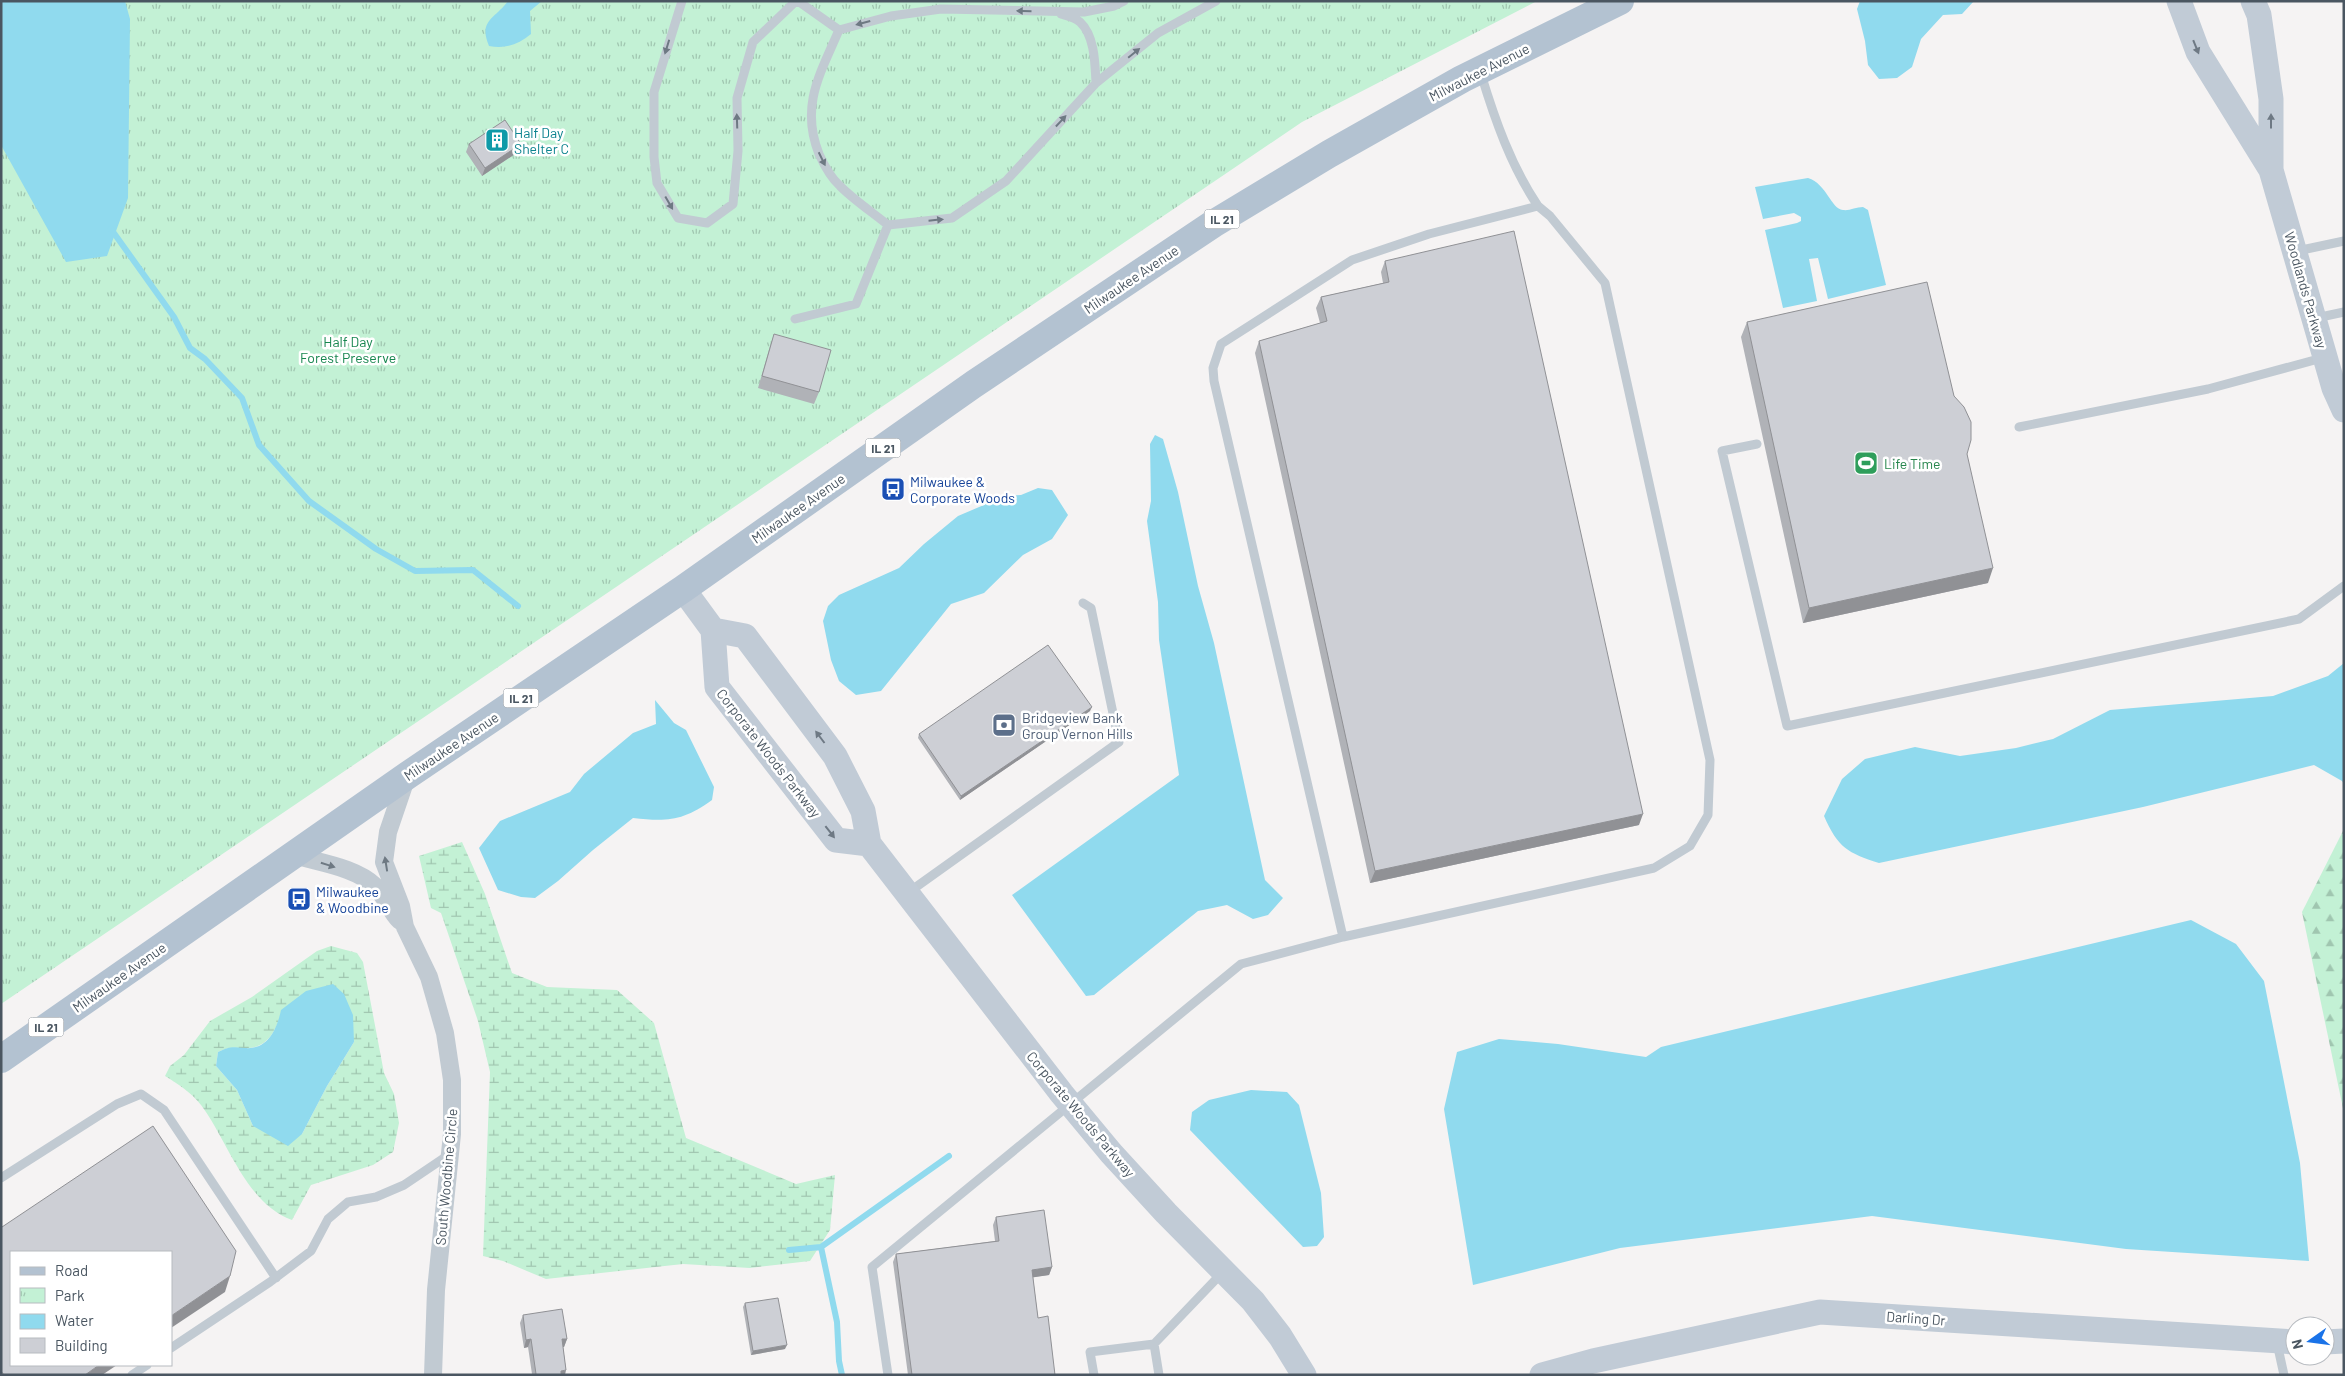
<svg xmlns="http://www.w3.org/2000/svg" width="2345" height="1376" viewBox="0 0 2345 1376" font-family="Barlow,sans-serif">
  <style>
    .forest { fill: url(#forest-firs) }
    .wetland { fill: url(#wetland-marsh); fill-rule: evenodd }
    .park { fill: url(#park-tufts) }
    .water { fill: #90daee }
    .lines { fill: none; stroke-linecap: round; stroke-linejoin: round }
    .stream { stroke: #90daee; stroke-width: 6 }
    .lane { stroke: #c1cad2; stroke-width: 9 }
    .street { stroke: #c1cad2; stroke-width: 18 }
    .secondary { stroke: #c1cbd6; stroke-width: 25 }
    .primary { stroke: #b3c2d1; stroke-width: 28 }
    .wall { fill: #b0b2b7 }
    .shaded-wall { fill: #909195 }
    .building { fill: #cdcfd5; stroke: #909195 }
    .oneway { fill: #6e7983 }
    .oneway2 { fill: #6e7984 }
    .labels { text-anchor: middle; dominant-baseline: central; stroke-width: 5; stroke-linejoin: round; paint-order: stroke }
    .shield { fill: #fff; stroke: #808990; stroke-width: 1 }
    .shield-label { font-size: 12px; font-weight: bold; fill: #4a5661 }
    .street-label { font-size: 14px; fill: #4a5661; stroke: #fff }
    .culture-label { font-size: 14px; fill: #0d838f; stroke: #fff; text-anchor: start }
    .park-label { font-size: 14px; fill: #17864f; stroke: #fff }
    .leisure-label { font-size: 14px; fill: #27864d; stroke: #fff; text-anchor: start }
    .transit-label { font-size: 14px; fill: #164399; stroke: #fff; text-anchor: start }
    .service-label { font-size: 14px; fill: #4e5e75; stroke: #fff; text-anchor: start }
  </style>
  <defs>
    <pattern id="forest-firs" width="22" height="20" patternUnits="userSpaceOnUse" patternTransform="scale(1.25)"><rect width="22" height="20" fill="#c3f1d5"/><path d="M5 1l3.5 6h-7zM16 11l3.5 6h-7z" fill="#a0c6b0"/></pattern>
    <pattern id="wetland-marsh" width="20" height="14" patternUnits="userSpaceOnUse" patternTransform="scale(1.25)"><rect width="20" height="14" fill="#c3f1d5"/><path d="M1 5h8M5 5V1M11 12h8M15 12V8" fill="none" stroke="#a0c6b0"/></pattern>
    <pattern id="park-tufts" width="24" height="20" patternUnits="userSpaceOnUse" patternTransform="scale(1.25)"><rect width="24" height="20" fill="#c3f1d5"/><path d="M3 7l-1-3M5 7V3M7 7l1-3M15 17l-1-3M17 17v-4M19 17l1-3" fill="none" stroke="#a0c6b0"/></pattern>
  </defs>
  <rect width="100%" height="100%" fill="#f5f3f3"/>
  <!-- forest -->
  <path class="forest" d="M 2344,829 L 2344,1113 L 2302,912 Z"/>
  <!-- wetland -->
  <path class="wetland" d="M 462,842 L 485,894 L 512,973 L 547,987 L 617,990 L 654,1023 L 686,1138 L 796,1184 L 835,1175 L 830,1230 L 810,1261 L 750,1268 L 683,1264 L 546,1279 L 503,1261 L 483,1256 L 490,1072 L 478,1021 L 441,913 L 431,908 L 419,856 Z
    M 331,946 L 357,953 L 363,962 L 384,1073 L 394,1094 L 399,1123 L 393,1152 L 373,1165 L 311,1185 L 292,1220 C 246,1204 228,1141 201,1105 C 192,1093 178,1084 165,1076 L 170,1066 L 184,1055 L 210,1021 L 252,997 L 317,951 ZM 282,1010 L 354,1042 L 327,1086 L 302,1134 L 253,1126 L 237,1090 L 216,1066 L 218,1052 C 231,1046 232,1048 245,1048 C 268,1049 277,1029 282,1010 Z"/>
  <!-- park -->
  <path class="park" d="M 1,1 L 1537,1 L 1302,122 L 1,1004 Z"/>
  <!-- water -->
  <path class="water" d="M 1,1 L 125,1 L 130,19 L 128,198 L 107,256 L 66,262 L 1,145 Z
    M 508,1 L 542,1 L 530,11 L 531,34 C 518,45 505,49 489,46 C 478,20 495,19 508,1 Z
    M 1860,1 L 1974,1 L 1962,14 L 1943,15 L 1921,39 L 1912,67 L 1897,78 L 1879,79 L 1868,65 L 1865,41 L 1857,9 Z
    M 1808,178 C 1827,184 1831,209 1843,210 C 1849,211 1856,207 1863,207 L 1868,210 L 1886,285 L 1828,299 L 1818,258 L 1809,259 L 1817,301 L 1783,308 L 1765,230 L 1797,223 L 1801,221 L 1801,217 L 1794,213 L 1763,219 L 1755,187 Z
    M 1155,435 L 1163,439 L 1178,492 L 1198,586 L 1214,643 L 1265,880 L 1283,898 L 1268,915 L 1253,919 L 1227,905 L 1198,911 L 1094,995 L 1086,996 L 1012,895 L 1179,775 L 1159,640 L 1158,602 L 1147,521 L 1151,501 L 1150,444 Z
    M 1038,488 L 1052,490 L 1068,515 L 1052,539 L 1023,555 L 984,593 L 951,604 L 881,691 L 856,695 L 839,681 L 831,660 L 823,621 L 828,606 L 839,595 L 899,568 L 924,544 L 958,516 L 1005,496 L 1021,495 Z
    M 2344,663 L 2344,784 L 2342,781 L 2314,765 L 2143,807 L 1879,863 C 1848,853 1838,848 1824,816 L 1842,779 L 1865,759 L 1915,747 L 1960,756 L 2016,748 L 2053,739 L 2110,710 L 2273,696 L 2328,676 Z
    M 655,700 L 674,723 L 686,730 L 714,787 L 712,800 C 683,821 667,822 633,818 L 593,850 L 558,881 L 535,898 L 521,897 L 498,890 L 479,848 L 500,821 L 570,792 L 584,774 L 633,733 L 656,724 Z
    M 2191,920 L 2236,944 L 2264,981 L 2300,1163 L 2309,1261 L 2126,1249 L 1872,1216 L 1620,1248 L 1473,1285 L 1444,1109 L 1457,1052 L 1499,1039 L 1558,1044 L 1646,1057 L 1661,1047 Z
    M 333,984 L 344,994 L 353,1015 L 354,1042 L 327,1086 L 302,1134 L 288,1146 L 253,1126 L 237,1090 L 216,1066 L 218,1052 C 231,1046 231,1047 245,1048 C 268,1050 277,1029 281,1010 L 306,991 Z
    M 1251,1090 L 1287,1092 L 1299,1105 L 1321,1193 L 1324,1237 L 1317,1246 L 1303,1247 L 1190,1130 L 1192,1112 L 1209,1100 Z"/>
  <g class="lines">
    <!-- stream -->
    <path class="stream" d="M 111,229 L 174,317 L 190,348 L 205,359 L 242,398 L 259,445 L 309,501 L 376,549 L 415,571 L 473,570 L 518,606
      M 821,1247 L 837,1322 L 839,1361 L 842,1375
      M 789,1250 L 821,1247 L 949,1156"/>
    <!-- lane -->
    <path class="lane" d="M 682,1 L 654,92 L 654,157 L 657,183 L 678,218 L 707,223 L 733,204 L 738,151 L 737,98 L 753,42 L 796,1
      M 798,1 L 839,30
      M 1124,1 L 1114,6 L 1084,12 L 941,9 L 891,16 L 839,30 C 820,74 800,106 819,154 C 824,165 831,178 840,186 C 854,200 872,212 888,225 L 952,218 L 1006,181 L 1096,83 L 1158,33 L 1216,1
      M 1061,14 C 1067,16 1076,18 1080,22 C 1095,36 1095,64 1096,83
      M 1481,74 C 1495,120 1511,166 1538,206
      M 2297,251 L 2344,241
      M 2316,318 L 2344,312
      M 795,319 L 856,304 L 888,225
      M 2019,427 L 2208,389 L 2322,358
      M 1757,444 L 1722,451 L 1787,726 L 2299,619 L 2344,586
      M 909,892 L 1119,742 L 1091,608 L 1083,603
      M 1,1178 L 117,1104 L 141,1094 L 164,1110 L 276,1278
      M 2277,1343 L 2284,1375
      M 1154,1344 L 1159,1375
      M 171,1348 L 270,1282 L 311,1251 L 328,1219 L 348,1202 L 376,1197 L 404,1185 L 450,1154
      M 132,1375 L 147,1365
      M 888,1375 L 872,1267 L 1241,964 L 1343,937 L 1654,868 L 1690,846 L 1708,815 L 1710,760 L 1605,283 L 1550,216 L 1538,206 L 1429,234 L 1352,260 L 1221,344 L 1213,368 L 1214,381 L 1343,937
      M 1094,1375 L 1090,1352 L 1154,1344 L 1222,1273"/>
    <!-- street -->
    <path class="street" d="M 407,776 L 388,832 L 384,862 L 401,906 L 405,927 L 429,977 L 445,1033 L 452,1080 L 452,1134 L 436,1290 L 433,1375
      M 294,855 C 320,863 355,867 375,886 C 385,896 390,911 400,921"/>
    <!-- secondary -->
    <path class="secondary" d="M 2179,1 L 2198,52 L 2271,170 L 2334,388 L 2344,410
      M 2253,1 L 2259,15 L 2271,99 L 2271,170
      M 683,589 L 713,630 L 717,687 L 836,840 L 869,844 L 863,811 L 835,756 L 745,636 L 713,630
      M 869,844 L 1062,1094 L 1111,1153 L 1166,1213 L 1253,1301 L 1280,1336 L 1304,1375
      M 2325,1342 L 2344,1341
      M 1542,1375 L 1593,1361 L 1820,1312 L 2295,1342"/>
    <!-- primary -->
    <path class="primary" d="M 1,1059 L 408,775 L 683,589 L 974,384 L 1213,224 L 1329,154 L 1462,79 L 1620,1"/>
  </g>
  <!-- wall -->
  <path class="wall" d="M 469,144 L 518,152 L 482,176 L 466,152 Z
    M 1385,261 L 1639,825 L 1370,883 L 1255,353 L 1259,341 L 1320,323 L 1316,308 L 1321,297 L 1383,283 L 1381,272 Z
    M 1747,322 L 1954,396 L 1967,454 L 1988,583 L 1803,623 L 1741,337 Z
    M 774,334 L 819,392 L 814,404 L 758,388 L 770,346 Z
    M 1090,711 L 960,800 L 918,738 L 919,734 Z
    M 996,1217 L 1052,1267 L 1049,1275 L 1033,1277 L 1038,1318 L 1055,1375 L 908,1375 L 893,1262 L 896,1254 L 995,1241 L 993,1225 Z
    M 745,1303 L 785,1349 L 751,1355 L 743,1307 Z
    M 523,1315 L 567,1339 L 564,1347 L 563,1347 L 566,1370 L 532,1374 L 528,1347 L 524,1348 L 520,1323 Z"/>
  <!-- shaded-wall -->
  <path class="shaded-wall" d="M 521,144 L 518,152 L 482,176 L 485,168 Z
    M 1993,568 L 1988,583 L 1803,623 L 1809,608 Z
    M 1092,707 L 1090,711 L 960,800 L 961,796 Z
    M 1643,814 L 1639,825 L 1370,883 L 1375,871 Z
    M 1052,1267 L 1049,1275 L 1029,1278 L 1032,1270 Z
    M 230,1276 L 225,1292 L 171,1328 L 171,1316 Z
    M 531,1339 L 528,1347 L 524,1348 L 526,1340 Z
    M 562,1339 L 567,1339 L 564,1347 L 559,1347 Z
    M 787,1345 L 785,1349 L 751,1355 L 753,1351 Z
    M 99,1365 L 117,1365 L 102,1375 L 85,1375 Z
    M 566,1370 L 565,1375 L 559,1375 L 561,1371 Z"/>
  <!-- building -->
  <path class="building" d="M 505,120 L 521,144 L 485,168 L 469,144 Z
    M 1514,231 L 1643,814 L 1375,871 L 1259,341 L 1327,321 L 1321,297 L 1389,282 L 1385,261 Z
    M 1927,282 L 1954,396 L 1964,407 L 1971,422 L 1971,440 L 1967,454 L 1993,568 L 1809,608 L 1747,322 Z
    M 774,334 L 831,350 L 819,392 L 762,376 Z
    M 1048,645 L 1092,707 L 961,796 L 919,734 Z
    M 153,1126 L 236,1251 L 230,1276 L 171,1316 L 171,1252 L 11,1252 L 11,1365 L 99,1365 L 85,1375 L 4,1375 L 1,1371 L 1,1225 L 2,1227 Z
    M 1044,1210 L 1052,1267 L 1032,1270 L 1038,1318 L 1048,1316 L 1055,1375 L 912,1375 L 896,1254 L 999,1241 L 996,1217 Z
    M 778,1298 L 787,1345 L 753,1351 L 745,1303 Z
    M 562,1309 L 567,1339 L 562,1339 L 566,1370 L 561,1371 L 561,1375 L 528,1375 L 536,1374 L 531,1339 L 526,1340 L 523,1315 Z"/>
  <!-- one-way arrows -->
  <defs><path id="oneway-solid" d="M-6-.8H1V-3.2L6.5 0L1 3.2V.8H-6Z" transform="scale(1.25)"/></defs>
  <g class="oneway">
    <use href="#oneway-solid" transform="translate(1024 11) rotate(-179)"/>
    <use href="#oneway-solid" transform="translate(863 23) rotate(165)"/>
    <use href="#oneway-solid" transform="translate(667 47) rotate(107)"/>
    <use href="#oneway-solid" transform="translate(1134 53) rotate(-39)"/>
    <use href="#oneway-solid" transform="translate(737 121) rotate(-92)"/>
    <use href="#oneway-solid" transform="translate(1061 121) rotate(-47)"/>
    <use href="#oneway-solid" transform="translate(822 159) rotate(64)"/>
    <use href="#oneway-solid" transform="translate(669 203) rotate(60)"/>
    <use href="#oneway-solid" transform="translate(936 220) rotate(-6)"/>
    <use href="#oneway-solid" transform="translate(386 864) rotate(-99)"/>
    <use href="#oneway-solid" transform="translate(328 865) rotate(18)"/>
  </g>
  <g class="oneway2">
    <use href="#oneway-solid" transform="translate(2196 47) rotate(68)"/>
    <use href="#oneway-solid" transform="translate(2271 121) rotate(-90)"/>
    <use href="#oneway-solid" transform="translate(820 737) rotate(-127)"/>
    <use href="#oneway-solid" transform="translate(830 832) rotate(52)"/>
  </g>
  <!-- icons -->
  <defs>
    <g id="building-square" transform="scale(1.25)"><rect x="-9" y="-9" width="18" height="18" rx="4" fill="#0f9aa8" stroke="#fff"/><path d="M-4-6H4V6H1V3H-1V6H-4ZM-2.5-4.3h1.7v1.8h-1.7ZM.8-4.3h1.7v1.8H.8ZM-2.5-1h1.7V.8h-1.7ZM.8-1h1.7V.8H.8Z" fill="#fff"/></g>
    <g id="stadium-square" transform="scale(1.25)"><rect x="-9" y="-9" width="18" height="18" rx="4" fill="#2e9e5b" stroke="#fff"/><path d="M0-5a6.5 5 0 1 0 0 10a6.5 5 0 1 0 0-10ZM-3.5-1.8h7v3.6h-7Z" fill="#fff"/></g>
    <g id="bus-square" transform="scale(1.25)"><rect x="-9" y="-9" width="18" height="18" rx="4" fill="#1a4fb4" stroke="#fff"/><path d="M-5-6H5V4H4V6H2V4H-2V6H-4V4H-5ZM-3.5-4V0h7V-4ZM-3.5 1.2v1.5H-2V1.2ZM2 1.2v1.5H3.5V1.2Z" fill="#fff"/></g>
    <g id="bank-square" transform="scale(1.25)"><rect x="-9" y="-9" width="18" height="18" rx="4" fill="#5c6f8a" stroke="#fff"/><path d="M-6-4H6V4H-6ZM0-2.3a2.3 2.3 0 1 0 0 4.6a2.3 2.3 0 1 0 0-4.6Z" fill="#fff"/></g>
  </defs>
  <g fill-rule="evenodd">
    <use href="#building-square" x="497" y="140"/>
    <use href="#stadium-square" x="1866" y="463"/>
    <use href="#bus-square" x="893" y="489"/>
    <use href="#bank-square" x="1004" y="725"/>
    <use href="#bus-square" x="299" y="899"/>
  </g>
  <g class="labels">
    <!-- shield labels -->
    <g class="shield">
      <rect x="1204.5" y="209.5" width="35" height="19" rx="4"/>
      <rect x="865.5" y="438.5" width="35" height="19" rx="4"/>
      <rect x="503.5" y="688.5" width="35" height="19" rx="4"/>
      <rect x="28.5" y="1017.5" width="35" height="19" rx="4"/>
    </g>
    <g class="shield-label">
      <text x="1222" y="219">IL 21</text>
      <text x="883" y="448">IL 21</text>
      <text x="521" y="698">IL 21</text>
      <text x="46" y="1027">IL 21</text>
    </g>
    <!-- street labels -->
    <g class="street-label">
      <text transform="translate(1479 72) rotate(-27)">Milwaukee Avenue</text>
      <text transform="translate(1131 279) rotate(-34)">Milwaukee Avenue</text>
      <text transform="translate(2306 290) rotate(74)">Woodlands Parkway</text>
      <text transform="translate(798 508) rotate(-35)">Milwaukee Avenue</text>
      <text transform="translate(451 746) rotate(-34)">Milwaukee Avenue</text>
      <text transform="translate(769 753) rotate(52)">Corporate Woods Parkway</text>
      <text transform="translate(119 977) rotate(-35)">Milwaukee Avenue</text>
      <text transform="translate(1081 1114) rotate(50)">Corporate Woods Parkway</text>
      <text transform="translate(446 1177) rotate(-85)">South Woodbine Circle</text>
      <text transform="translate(1916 1318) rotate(4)">Darling Dr</text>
    </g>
    <!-- culture labels -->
    <g class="culture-label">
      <text x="514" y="132">Half Day<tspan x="514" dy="16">Shelter C</tspan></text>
    </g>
    <!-- park labels -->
    <g class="park-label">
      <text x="348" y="341">Half Day<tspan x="348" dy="16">Forest Preserve</tspan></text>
    </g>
    <!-- leisure labels -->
    <g class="leisure-label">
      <text x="1884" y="463">Life Time</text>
    </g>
    <!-- transit labels -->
    <g class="transit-label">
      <text x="910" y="481">Milwaukee &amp;<tspan x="910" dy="16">Corporate Woods</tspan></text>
      <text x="316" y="891">Milwaukee<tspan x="316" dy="16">&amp; Woodbine</tspan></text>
    </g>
    <!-- service labels -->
    <g class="service-label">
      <text x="1022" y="717">Bridgeview Bank<tspan x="1022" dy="16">Group Vernon Hills</tspan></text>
    </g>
  </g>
  <!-- border -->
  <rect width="2345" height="1376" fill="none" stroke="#4a5661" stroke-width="5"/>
  <!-- legend -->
  <rect x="10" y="1251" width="162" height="115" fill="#ffffff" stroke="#b7bbc0"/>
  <rect x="20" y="1267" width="25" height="8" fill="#b3c2d1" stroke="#b7bbc0"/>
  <text x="55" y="1276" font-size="15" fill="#4a5661">Road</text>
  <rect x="20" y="1288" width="25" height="15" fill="url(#park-tufts)" stroke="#b7bbc0"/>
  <text x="55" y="1301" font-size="15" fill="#4a5661">Park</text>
  <rect x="20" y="1314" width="25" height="15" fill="#90daee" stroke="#b7bbc0"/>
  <text x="55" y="1326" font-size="15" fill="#4a5661">Water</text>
  <rect x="20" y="1338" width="25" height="15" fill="#cdcfd5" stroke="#b7bbc0"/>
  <text x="55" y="1351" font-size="15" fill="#4a5661">Building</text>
  <!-- north arrow -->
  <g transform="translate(2310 1341) rotate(256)"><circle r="24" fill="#ffffff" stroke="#b7bbc0"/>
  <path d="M0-4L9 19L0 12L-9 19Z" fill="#1a73e8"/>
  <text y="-8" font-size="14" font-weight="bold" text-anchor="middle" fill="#4a5661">N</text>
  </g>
</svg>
